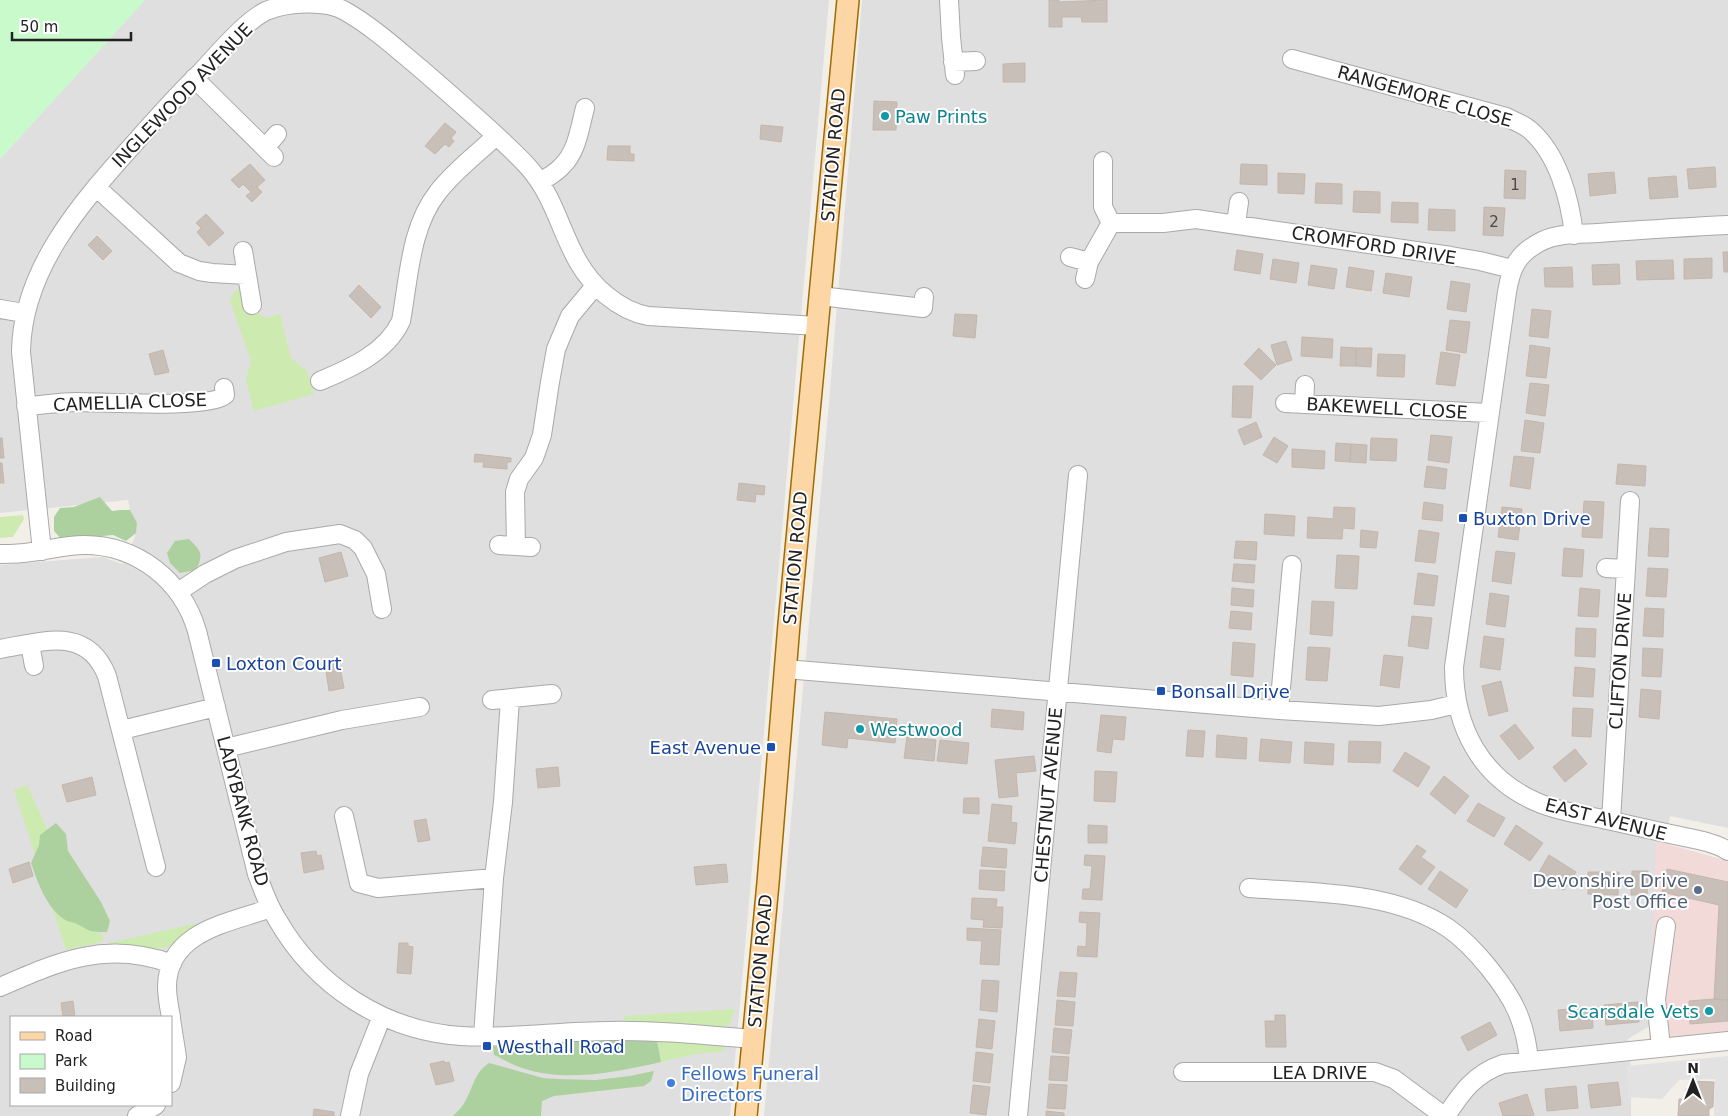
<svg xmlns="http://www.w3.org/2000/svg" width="1728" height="1116" viewBox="0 0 1728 1116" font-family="'DejaVu Sans',sans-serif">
<rect width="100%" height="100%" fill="#f2efe9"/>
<!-- residential -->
<path fill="#e0dfdf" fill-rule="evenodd" d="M145,0H829L730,1116H0V565L102,557L123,564L135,537L128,500L0,513V159ZM11,1017H171V1105H11Z
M862,0H1728V828L1670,816L1664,846L1649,991L1653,1024L1628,1039L1631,1067V1116H764L829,403Z"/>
<!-- commercial -->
<path fill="#f2dad9" d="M1656,841L1728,861V1031L1649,1040Z"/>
<!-- grass -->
<path fill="#cdebb0" d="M242,287L246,305L265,318L280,314L291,358L307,371L314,394L254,411L246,380L251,361L230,301L234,292Z
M23,515L24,519L13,537L0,538V517Z
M27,785L74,888L104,940C99,944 75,947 66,950L14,790Z
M207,921C192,927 187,936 175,944C162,953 123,947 105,947L109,943Z
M735,1009L729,1025L723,1027L623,1020L624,1016Z
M657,1041L715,1045L722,1046L725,1049L724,1051L695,1054L661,1062Z"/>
<!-- forest -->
<path fill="#add19e" d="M100,497L112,511L120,510H130L137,523L136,533L126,541L113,535L62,540L54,531V517L60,508L74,507Z
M189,539C201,551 204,554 196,570L180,573L170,563L167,553L175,541Z
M56,823L66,834L68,851L101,902L110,921L107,932C86,932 92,931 75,923C72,922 70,922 67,921C47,910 38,883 31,863L39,845L40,835Z
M605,1039L657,1041L661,1062C616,1072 568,1083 522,1068C512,1065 503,1059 494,1055L493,1047L561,1041Z
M489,1063L543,1078L558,1079L596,1080L630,1076L654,1071L651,1081L644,1086L554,1096L542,1101L541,1116H453C458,1111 463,1106 466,1100C473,1087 475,1072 489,1063Z"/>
<!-- park -->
<path fill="#c8facc" d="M0,0H145L0,159Z"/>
<!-- parking -->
<path fill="#e2e2e2" d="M1728,1056V1116H1714L1715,1079L1679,1080L1662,1099L1628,1097L1627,1066Z"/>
<!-- building -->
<path fill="#c7bfb8" stroke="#c4b6ab" d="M1049,0H1059V2L1107,0V22H1082L1081,17H1062V27H1049Z
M1025,63V82H1003V64Z
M874,101L897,102L896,130H873Z
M445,123L456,132L451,138L454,141L449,147L445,144L435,154L425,146Z
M761,125L783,127L781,142L760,139Z
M608,146H630V154H634V161L607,160Z
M250,164L265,180L257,187L262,192L252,202L246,196L251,192L243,184L239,188L231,180Z
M1241,164L1267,165V185L1240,184Z
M1715,167L1716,187L1689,189L1687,169Z
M1505,170L1526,171L1525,199L1504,198Z
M1614,172L1616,193L1590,196L1588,174Z
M1278,173L1305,174L1304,194L1278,193Z
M1676,176L1678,197L1650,199L1648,178Z
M1316,183L1342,184V204L1315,203Z
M1354,191L1380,192V213L1353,212Z
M1392,202L1418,203V223L1391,222Z
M1484,207L1505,208L1503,236L1483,235Z
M1429,209L1455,210V231L1428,230Z
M206,214L224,233L209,246L197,232L201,228L196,223Z
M97,236L112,251L103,260L88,245Z
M1237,250L1263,254L1260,274L1234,270Z
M1723,252H1728V272H1724Z
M1712,258V278L1684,279V259Z
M1273,259L1299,263L1296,283L1270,279Z
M1673,260L1674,279L1637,280L1636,261Z
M1619,264L1620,284L1593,285L1592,265Z
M1311,265L1337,269L1334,289L1308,285Z
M1349,267L1374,271L1371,291L1346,287Z
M1572,267L1573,287H1545L1544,268Z
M1386,273L1412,277L1409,297L1383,293Z
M1451,281L1470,284L1466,312L1447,309Z
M359,285L381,307L371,318L349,296Z
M1532,309L1551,311L1548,338L1529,336Z
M955,314L977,315L975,338L953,336Z
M1450,320L1470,322L1466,353L1446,350Z
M1302,337L1333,339L1332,358L1301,356Z
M1286,341L1292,360L1277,365L1271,345Z
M1530,345L1550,348L1546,378L1526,376Z
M1341,347L1356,348V366H1340Z
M1259,348L1276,365L1261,380L1244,364Z
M1356,348H1372L1371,367L1356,366Z
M163,350L169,372L155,375L149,354Z
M1441,352L1460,355L1455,386L1436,384Z
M1378,354L1405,355L1404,377L1377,376Z
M1530,383L1549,385L1545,416L1526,413Z
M1233,386H1253L1251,418L1232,417Z
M1525,420L1544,423L1540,453L1521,451Z
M1256,422L1262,437L1244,445L1238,430Z
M1431,435L1452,437L1449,463L1428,460Z
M1274,437L1288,446L1277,463L1263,455Z
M0,438H2L4,458H0Z
M1371,438L1397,439L1396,461L1370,460Z
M1336,443L1351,444L1350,462L1335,461Z
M1351,444L1367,445L1366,463L1350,462Z
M1292,449L1325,451L1324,469L1292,467Z
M475,454L511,458V462H507V469L483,467L484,462H474Z
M1514,456L1534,458L1530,489L1510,486Z
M0,463H2L4,483H0Z
M1618,464L1646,466L1645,486L1616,484Z
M1427,466L1447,469L1445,489L1424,487Z
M739,483L765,486L764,495L756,494L755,502L737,500Z
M1584,501L1604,502L1602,538L1582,537Z
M1424,502L1443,505L1442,521L1422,519Z
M1334,507L1355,508L1354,529L1343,528L1342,539L1307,538L1308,517L1333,519Z
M1502,507L1522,509L1518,540L1498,537Z
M1265,514L1295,516L1294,536L1264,534Z
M1650,528L1669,529L1668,557L1648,556Z
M1361,530L1378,532L1376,548L1360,547Z
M1419,530L1439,533L1435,563L1415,561Z
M1236,541L1257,542L1256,560L1234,558Z
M1564,548L1584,550L1582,577L1562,576Z
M1496,551L1515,553L1511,584L1492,581Z
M341,552L348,576L325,582L319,558Z
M1337,555L1359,556L1357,589L1335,588Z
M1234,564L1255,565L1254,583L1232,581Z
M1648,568L1668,569L1666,597L1646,596Z
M1418,573L1438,576L1434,606L1414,604Z
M1232,588L1254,590L1253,607L1231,605Z
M1580,588L1600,590L1598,617L1578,616Z
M1490,593L1509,596L1505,627L1486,624Z
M1312,601L1334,602L1332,636L1310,634Z
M1645,608L1664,609L1663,637L1643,636Z
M1231,611L1252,613L1251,630L1229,628Z
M1412,616L1432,618L1428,649L1408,646Z
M1576,628L1596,629L1595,657L1575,656Z
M1484,636L1504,639L1500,670L1480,667Z
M1233,642L1255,644L1253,677L1231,675Z
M1308,647L1330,648L1327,681L1306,680Z
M1643,648L1663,649L1661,677L1642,676Z
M1384,655L1403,657L1399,688L1380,685Z
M339,662L344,688L329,691L326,671L331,669L330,663Z
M1575,667L1595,669L1593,697L1573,696Z
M1501,681L1508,711L1489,716L1482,686Z
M1641,689L1661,691L1659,719L1639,717Z
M1573,708L1593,709L1591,737L1572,736Z
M992,709L1024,712L1023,730L991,727Z
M825,712L897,719L895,743L848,738L847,748L822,745Z
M1101,715L1126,717L1124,740L1113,739L1111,753L1097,751Z
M1515,724L1534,748L1519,760L1500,736Z
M1188,730L1205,731L1203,757L1186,756Z
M1217,735L1247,738L1246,759L1216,757Z
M907,737L936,740L934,761L904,758Z
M1261,739L1292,742L1290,763L1259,761Z
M940,740L969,743L967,764L937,761Z
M1349,741L1381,742L1380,763L1348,762Z
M1305,742L1334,744L1333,765L1304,763Z
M1575,749L1587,764L1565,782L1553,767Z
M1405,752L1430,767L1418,787L1393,771Z
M1034,756L1036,771L1016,773L1018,796L999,798L995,760Z
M558,767L560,786L538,788L536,769Z
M1095,771L1117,772L1115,802L1094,801Z
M1444,776L1469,796L1455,814L1430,794Z
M92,777L96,795L67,802L62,785Z
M964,798H979V814L963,813Z
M1478,803L1505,818L1494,837L1467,821Z
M992,804L1012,806L1011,822L1017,823L1015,844L988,841Z
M426,819L430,840L418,842L414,821Z
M1088,825L1107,826V843H1088Z
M1516,825L1543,843L1530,861L1504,844Z
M1417,845L1426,851L1421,857L1435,867L1421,885L1399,869Z
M983,847L1007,849L1006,868L981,866Z
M316,851L317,856L321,855L324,869L304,873L301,853Z
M1085,855L1105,856L1102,900L1082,899L1083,889H1090L1092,866L1084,865Z
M1549,855L1576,872L1564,890L1538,874Z
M29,862L33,876L13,883L9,869Z
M726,864L728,882L696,885L694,867Z
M1667,869L1728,882V1000L1714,999L1719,905L1662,892Z
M980,870L1005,871L1004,891L979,889Z
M1440,871L1468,890L1456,908L1428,889Z
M1632,871H1648L1647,895H1631Z
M1588,872H1619L1618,895L1588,894Z
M972,898L997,899L996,907H1003L1002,928L983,927L984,920L971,919Z
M1080,912L1100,913L1097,957L1077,956L1078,946L1086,947L1087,923L1079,922Z
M967,928L1001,930L999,965L980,964L982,941L967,940Z
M399,943H408V946L413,947L411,974L397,973Z
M1060,972L1077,973L1075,997L1057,996Z
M982,980L999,981L997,1012L980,1010Z
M1714,999L1728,1000V1021L1690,1024L1689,1001Z
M1057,1000L1075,1002L1073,1026L1055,1025Z
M73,1001L75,1017H63L61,1003Z
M1638,1002L1639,1022L1606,1025L1604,1005Z
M1592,1007L1593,1028L1560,1031L1558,1010Z
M1275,1015H1285L1286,1047H1266L1265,1021H1275Z
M979,1019L995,1021L992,1049L976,1047Z
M1490,1022L1497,1035L1468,1051L1461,1037Z
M1054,1028L1072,1030L1069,1054L1052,1052Z
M976,1052L993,1054L990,1083L973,1081Z
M1051,1056L1069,1057L1067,1081L1049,1080Z
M444,1061L445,1063L449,1062L454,1081L436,1085L430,1064Z
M1690,1081L1714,1082L1713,1107L1709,1109V1116H1678L1679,1099H1686V1089H1690Z
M1618,1082L1621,1105L1591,1108L1588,1085Z
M1049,1084L1067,1085L1065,1109L1047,1108Z
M973,1085L990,1087L986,1115L970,1113Z
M1576,1086L1578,1108L1547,1111L1545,1089Z
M1527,1094L1534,1115L1529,1116H1503L1499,1103Z
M314,1109L334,1112V1116H313Z
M1046,1111L1064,1113V1116H1046Z"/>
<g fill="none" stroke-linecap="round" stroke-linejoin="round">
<defs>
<path id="minor" d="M949,0L951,37L955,75
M1292,59L1506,117C1514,121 1523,124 1530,130C1558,154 1570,199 1574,235
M953,62L976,61
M194,78L274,157
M265,148L277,134
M540,182C548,177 556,173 562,166C577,152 580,127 585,108
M96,187L179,263L199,271L212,273L246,275
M1111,223H1163L1196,219L1451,256L1480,261L1512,269
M1236,224L1239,202
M1728,225C1685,227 1641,230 1598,233C1580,234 1558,233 1542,241C1518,253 1511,267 1507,292L1454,667C1454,727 1481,779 1539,803C1558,811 1579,814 1598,818C1621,823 1643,828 1666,833C1685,838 1711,840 1728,851
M243,251L252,305
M1070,257L1089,262
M1085,279L1089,262L1111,223L1103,207V161
M820,296L923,308L924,297
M0,309L24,313
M320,381C351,368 386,353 401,321C409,278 410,227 438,192C454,171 477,154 496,136
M1285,403L1489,413
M1304,404L1305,385
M26,406C43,405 60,402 76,402C102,402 211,409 225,395L224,388
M499,545L531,547
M516,546L515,492L519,479L534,458L542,435L550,382L556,349L570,316L595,286
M42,551L21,352C22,270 80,204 132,146C154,121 176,96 200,73C217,55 244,22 266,11C287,2 326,0 345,11C373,27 397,49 421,69C444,89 467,109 489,129C503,142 518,155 530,169C564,209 563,260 606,295C618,305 632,313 648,316L818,326
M0,554C10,554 21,554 31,552C48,550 66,545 84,545C137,545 182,580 197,631L257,874C263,890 268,905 277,919C315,986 384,1031 461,1036C510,1039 560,1031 609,1031C657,1030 705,1035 753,1039
M1606,568L1626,569
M178,592L205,574L235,559L286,542L340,534L355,540L363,548L376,574L382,609
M30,644L34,666
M0,649C42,642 87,625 107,676L156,867
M785,669L1279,710L1379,716L1431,710L1456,704
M492,700L552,694
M1279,710L1292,565
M122,730L216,707
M226,748L342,720L420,707
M344,816L359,883L378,888L494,878
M1611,821L1630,501
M1249,888C1314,893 1393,891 1448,928C1464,939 1477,953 1489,968C1514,999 1525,1021 1529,1060
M0,987C59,961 107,940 172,964
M171,1017C169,1007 167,997 167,986C168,931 229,923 271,908
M171,1019L177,1057L171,1083
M483,1036L494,878L503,802L510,699
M1661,1047L1656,999L1666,926
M1183,1072H1375L1394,1079L1444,1116
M137,1116L156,1105
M350,1116L359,1074L382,1016
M1018,1116L1078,475
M1446,1116C1462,1092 1474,1074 1503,1064L1728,1041"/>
<path id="major" d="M746,1116L768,883L789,624L848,0"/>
</defs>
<!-- minor casing -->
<use href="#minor" stroke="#a9a9a9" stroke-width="20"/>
<!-- major casing -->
<use href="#major" stroke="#a06b00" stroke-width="24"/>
<!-- minor -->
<use href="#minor" stroke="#fff" stroke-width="18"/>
<!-- major -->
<use href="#major" stroke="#fcd6a4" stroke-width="21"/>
</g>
<!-- markers -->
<g fill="#0f9aa8" stroke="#fff" stroke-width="2">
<circle cx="885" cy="116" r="5"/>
<circle cx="860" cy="729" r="5"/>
<circle cx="1709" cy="1011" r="5"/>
</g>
<g fill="#1a4fb4" stroke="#fff" stroke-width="2">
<rect x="1458" y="513" width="10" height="10" rx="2.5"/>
<rect x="211" y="658" width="10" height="10" rx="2.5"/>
<rect x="1156" y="686" width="10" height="10" rx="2.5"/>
<rect x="766" y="742" width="10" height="10" rx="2.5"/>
<rect x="482" y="1041" width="10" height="10" rx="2.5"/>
</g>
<circle fill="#5c6f8a" stroke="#fff" stroke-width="2" cx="1698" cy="890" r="5"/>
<circle fill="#3f7fe0" stroke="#fff" stroke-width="2" cx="671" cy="1083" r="5"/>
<g text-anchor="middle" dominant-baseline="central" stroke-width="4" stroke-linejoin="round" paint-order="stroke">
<!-- number labels -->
<g font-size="15" fill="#4b4948">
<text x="1515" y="185">1</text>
<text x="1494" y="222">2</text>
</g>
<!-- street labels -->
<g font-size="18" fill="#222" stroke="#fff">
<text transform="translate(182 95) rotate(-46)">INGLEWOOD AVENUE</text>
<text transform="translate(1425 96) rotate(16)">RANGEMORE CLOSE</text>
<text transform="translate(833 155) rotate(-85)">STATION ROAD</text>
<text transform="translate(1374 245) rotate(9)">CROMFORD DRIVE</text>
<text transform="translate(130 402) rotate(-2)">CAMELLIA CLOSE</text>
<text transform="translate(1387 408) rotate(3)">BAKEWELL CLOSE</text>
<text transform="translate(795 558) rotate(-85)">STATION ROAD</text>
<text transform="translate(1620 661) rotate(-86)">CLIFTON DRIVE</text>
<text transform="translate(1048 795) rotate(-85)">CHESTNUT AVENUE</text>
<text transform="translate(243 811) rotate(75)">LADYBANK ROAD</text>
<text transform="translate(1606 819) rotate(14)">EAST AVENUE</text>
<text transform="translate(760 961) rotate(-85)">STATION ROAD</text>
<text x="1320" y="1072">LEA DRIVE</text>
</g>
<!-- culture labels -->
<g font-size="18" fill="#0d838f" stroke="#fff" text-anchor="start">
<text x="895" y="116">Paw Prints</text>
<text x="870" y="729">Westwood</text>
<text x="1699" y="1011" text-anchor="end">Scarsdale Vets</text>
</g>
<!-- transit labels -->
<g font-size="18" fill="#164399" stroke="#fff" text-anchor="start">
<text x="1473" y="518">Buxton Drive</text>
<text x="226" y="663">Loxton Court</text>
<text x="1171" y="691">Bonsall Drive</text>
<text x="761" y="747" text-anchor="end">East Avenue</text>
<text x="497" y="1046">Westhall Road</text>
</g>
<!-- service labels -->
<g font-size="18" fill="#4e5e75" stroke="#fff" text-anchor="end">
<text x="1688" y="880">Devonshire Drive<tspan x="1688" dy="21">Post Office</tspan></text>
</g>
<!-- shop labels -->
<g font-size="18" fill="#366cbe" stroke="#fff" text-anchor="start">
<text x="681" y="1073">Fellows Funeral<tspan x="681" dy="21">Directors</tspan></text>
</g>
</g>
<!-- legend -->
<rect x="10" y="1016" width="162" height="90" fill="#ffffff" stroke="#a7a7a7"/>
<rect x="20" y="1032" width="25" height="8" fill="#fcd6a4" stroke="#a7a7a7"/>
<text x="55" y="1041" font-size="15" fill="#222222">Road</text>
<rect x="20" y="1054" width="25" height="15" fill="#c8facc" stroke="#a7a7a7"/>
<text x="55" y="1066" font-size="15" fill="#222222">Park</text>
<rect x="20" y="1078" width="25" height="15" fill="#c7bfb8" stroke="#a7a7a7"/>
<text x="55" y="1091" font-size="15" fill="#222222">Building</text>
<!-- north arrow -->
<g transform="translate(1693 1081)" stroke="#ffffff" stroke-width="4" paint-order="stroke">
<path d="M0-4L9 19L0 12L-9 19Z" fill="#222222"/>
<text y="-8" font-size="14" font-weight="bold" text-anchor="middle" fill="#222222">N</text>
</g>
<!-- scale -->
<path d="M12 32v8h119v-8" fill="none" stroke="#222222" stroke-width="2.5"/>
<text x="20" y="32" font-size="15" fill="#222222" stroke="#ffffff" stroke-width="4" paint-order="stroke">50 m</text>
</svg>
